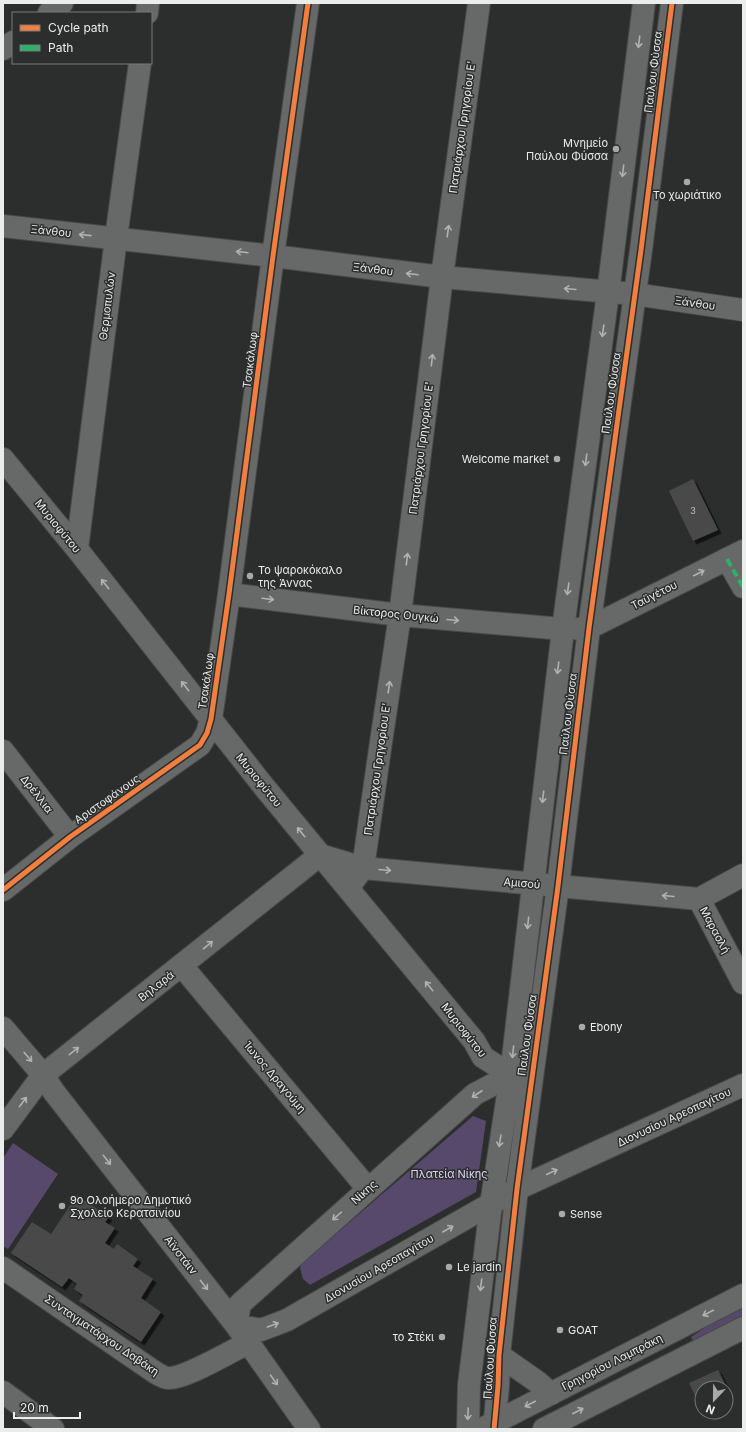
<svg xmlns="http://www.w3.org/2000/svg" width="746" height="1432" viewBox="0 0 746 1432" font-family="Inter,sans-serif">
<defs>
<filter id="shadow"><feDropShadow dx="3.5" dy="3.5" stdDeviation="0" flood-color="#0009"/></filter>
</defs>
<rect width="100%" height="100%" fill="#2c2d2d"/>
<!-- green -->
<path fill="#57496c" d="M473,1116L486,1121L476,1192L310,1285L303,1279L300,1268L302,1263Z
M13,1143L58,1174L8,1249L3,1246V1158Z
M743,1302V1316L693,1341L691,1337Z"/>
<!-- building -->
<path fill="#494a4a" filter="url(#shadow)" d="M693,479L718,530L693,541L669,491Z
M77,1195L109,1217L105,1222L115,1228L105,1243L114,1249L117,1244L138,1259L133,1266L153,1279L141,1298L161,1312L141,1342L79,1301L83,1295L74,1289L77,1284L69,1278L62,1287L11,1253L32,1222L51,1234Z
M718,1370L727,1388H702V1400L698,1402L689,1383Z"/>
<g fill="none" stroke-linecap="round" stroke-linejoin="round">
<defs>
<path id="street" d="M147,13L148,3
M3,226L273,256L442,277L634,294L743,310
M3,459L77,549L265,788L474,1041L483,1057L511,1075L529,1077
M77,549L116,238L140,63
M727,559L743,587
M229,594L400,615L563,629
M3,751L70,837
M348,888L363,868L381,742L400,615L442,277L479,3
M3,890L70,837L200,745L207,733L211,719L229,594L273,256L308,3
M699,899L743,983
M182,966L368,1189
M3,1028L43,1075L54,1092L236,1325L309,1429
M3,1129L43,1075L320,855L363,868L699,899L743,875
M3,1268L156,1373C160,1375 164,1378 168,1378C185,1379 231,1351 248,1343
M236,1325L261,1330L287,1320L517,1189L743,1085
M236,1325L240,1304L475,1094L511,1075
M3,1392L53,1429"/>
<path id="secondary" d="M49,13L62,3
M3,49L13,42
M578,629L589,628L743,551
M499,1355L539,1383L551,1394
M484,1428L743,1295
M468,1429L469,1385L491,1205L511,1075L563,629L608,293L644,3
M494,1429L498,1386L499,1355L517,1189L558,886L589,628L641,250L672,3
M544,1429L743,1328"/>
</defs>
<!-- street casing -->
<use href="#street" stroke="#484949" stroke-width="24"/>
<!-- secondary casing -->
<use href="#secondary" stroke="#484949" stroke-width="24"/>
<!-- street -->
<use href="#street" stroke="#676868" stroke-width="22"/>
<!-- secondary -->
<use href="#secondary" stroke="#676868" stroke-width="22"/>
<!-- quiet -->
<path stroke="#2db169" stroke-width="4" stroke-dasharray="8 4" stroke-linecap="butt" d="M727,559L743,587"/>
<defs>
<path id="cycleway" d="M3,890L70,837L200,745L207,733L211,719L229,594L273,256L308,3
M494,1429L498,1386L499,1355L517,1189L558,886L589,628L641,250L672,3"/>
</defs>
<!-- cycleway casing -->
<use href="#cycleway" stroke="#2b2e2d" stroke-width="8"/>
<!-- cycleway -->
<use href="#cycleway" stroke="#f27e40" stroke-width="5"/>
</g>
<!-- one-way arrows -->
<defs><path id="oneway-shaft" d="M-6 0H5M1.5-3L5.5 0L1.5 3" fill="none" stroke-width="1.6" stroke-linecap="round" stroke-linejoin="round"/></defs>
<g stroke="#b0b1b1">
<use href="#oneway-shaft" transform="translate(639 42) rotate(97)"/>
<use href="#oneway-shaft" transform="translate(623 171) rotate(97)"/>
<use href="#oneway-shaft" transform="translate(448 231) rotate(-82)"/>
<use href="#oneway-shaft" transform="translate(85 235) rotate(-174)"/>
<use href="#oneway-shaft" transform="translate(242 252) rotate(-173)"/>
<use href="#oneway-shaft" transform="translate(412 274) rotate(-173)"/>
<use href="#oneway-shaft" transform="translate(570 289) rotate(-175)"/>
<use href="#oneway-shaft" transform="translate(603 331) rotate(98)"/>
<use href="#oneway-shaft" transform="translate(432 360) rotate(-83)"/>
<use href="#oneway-shaft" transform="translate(586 460) rotate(98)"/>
<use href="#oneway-shaft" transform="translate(407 559) rotate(-83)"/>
<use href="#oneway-shaft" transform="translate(699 573) rotate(-27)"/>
<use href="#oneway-shaft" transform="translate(105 584) rotate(-128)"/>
<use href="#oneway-shaft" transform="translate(568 589) rotate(98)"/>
<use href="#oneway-shaft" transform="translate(268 599) rotate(7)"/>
<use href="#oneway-shaft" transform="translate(453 620) rotate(5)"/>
<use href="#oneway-shaft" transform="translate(558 668) rotate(97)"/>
<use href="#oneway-shaft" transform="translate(185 686) rotate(-128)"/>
<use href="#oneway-shaft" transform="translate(389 687) rotate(-82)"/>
<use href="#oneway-shaft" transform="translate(543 797) rotate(97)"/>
<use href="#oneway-shaft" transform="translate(301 832) rotate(-129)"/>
<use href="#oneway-shaft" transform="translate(385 870) rotate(5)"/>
<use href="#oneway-shaft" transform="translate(668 896) rotate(-175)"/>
<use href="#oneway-shaft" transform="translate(528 923) rotate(96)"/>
<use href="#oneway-shaft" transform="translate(208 945) rotate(-39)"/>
<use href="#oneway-shaft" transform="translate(429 986) rotate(-129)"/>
<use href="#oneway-shaft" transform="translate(74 1051) rotate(-38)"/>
<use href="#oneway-shaft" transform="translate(513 1052) rotate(96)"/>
<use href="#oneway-shaft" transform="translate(28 1057) rotate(50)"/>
<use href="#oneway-shaft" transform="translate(477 1094) rotate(147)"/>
<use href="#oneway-shaft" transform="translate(23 1102) rotate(-53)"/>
<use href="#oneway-shaft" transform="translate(500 1141) rotate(99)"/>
<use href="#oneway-shaft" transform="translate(107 1160) rotate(52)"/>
<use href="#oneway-shaft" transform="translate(552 1172) rotate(-25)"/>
<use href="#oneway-shaft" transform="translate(337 1216) rotate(138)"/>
<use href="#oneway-shaft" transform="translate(448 1229) rotate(-30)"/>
<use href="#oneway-shaft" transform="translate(204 1285) rotate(52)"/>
<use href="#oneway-shaft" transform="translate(481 1285) rotate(97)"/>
<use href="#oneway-shaft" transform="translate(708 1313) rotate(153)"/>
<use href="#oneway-shaft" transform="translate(273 1325) rotate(-20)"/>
<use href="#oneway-shaft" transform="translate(274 1380) rotate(55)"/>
<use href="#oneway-shaft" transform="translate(530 1404) rotate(153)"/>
<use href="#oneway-shaft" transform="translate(578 1411) rotate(-27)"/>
<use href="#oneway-shaft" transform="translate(468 1414) rotate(92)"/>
</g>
<!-- markers -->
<g fill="#a8aaaa" stroke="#2b2e2d" stroke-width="1.5">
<circle cx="616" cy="149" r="4"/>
<circle cx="687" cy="182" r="4"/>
<circle cx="557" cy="459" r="4"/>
<circle cx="250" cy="576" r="4"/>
<circle cx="582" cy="1027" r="4"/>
<circle cx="62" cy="1206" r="4"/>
<circle cx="562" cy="1214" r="4"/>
<circle cx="449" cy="1267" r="4"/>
<circle cx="560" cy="1330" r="4"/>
<circle cx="442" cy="1337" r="4"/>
</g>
<g text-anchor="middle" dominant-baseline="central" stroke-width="3" stroke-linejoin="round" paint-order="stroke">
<!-- number labels -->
<g font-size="9" fill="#c2c4c4">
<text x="693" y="510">3</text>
</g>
<!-- street labels -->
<g font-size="11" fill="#ebeded" stroke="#2b2e2d">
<text transform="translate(653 72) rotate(-83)">Παύλου Φύσσα</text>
<text transform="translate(462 127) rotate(-82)">Πατριάρχου Γρηγορίου Ε'</text>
<text transform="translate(51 231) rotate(6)">Ξάνθου</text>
<text transform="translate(373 269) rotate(7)">Ξάνθου</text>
<text transform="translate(695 303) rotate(8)">Ξάνθου</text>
<text transform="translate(107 306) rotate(-83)">Θερμοπυλών</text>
<text transform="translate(250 360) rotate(-83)">Τσακάλωφ</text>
<text transform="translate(611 393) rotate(-82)">Παύλου Φύσσα</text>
<text transform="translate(421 448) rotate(-83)">Πατριάρχου Γρηγορίου Ε'</text>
<text transform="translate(58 526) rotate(51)">Μυριοφύτου</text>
<text transform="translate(654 595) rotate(-27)">Ταϋγέτου</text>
<text transform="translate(396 614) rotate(6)">Βίκτορος Ουγκώ</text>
<text transform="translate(206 681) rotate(-82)">Τσακάλωφ</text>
<text transform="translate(568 714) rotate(-83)">Παύλου Φύσσα</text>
<text transform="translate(377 769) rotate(-82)">Πατριάρχου Γρηγορίου Ε'</text>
<text transform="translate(259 780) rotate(51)">Μυριοφύτου</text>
<text transform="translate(37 794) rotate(52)">Δρέλλια</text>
<text transform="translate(107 799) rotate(-35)">Αριστοφάνους</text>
<text transform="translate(522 883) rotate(5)">Αμισού</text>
<text transform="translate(715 930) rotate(62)">Μαρασλή</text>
<text transform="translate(156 986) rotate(-38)">Βηλαρά</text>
<text transform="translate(464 1030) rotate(52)">Μυριοφύτου</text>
<text transform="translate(527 1035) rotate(-82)">Παύλου Φύσσα</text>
<text transform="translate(275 1077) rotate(50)">Ίωνος Δραγούμη</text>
<text transform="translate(674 1117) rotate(-25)">Διονυσίου Αρεοπαγίτου</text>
<text transform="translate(364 1192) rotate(-42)">Νίκης</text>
<text transform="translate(181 1255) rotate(52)">Αϊνστάιν</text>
<text transform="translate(379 1268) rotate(-30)">Διονυσίου Αρεοπαγίτου</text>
<text transform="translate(102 1335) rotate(34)">Συνταγματάρχου Δαβάκη</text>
<text transform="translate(490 1358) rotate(-86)">Παύλου Φύσσα</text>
<text transform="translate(612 1362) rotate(-27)">Γρηγορίου Λαμπράκη</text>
</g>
<!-- poi labels -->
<g font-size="11" fill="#ebeded" stroke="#2b2e2d" text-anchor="start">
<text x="608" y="143" text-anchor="end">Μνημείο<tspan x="608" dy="13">Παύλου Φύσσα</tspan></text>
<text x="687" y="195" text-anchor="middle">Το χωριάτικο</text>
<text x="549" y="459" text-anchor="end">Welcome market</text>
<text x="258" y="570">Το ψαροκόκαλο<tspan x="258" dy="13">της Άννας</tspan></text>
<text x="590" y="1027">Ebony</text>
<text x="70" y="1200">9ο Ολοήμερο Δημοτικό<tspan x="70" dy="13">Σχολείο Κερατσινίου</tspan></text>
<text x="570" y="1214">Sense</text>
<text x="457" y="1267">Le jardin</text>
<text x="568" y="1330">GOAT</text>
<text x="434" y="1337" text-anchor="end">το Στέκι</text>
</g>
<!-- park labels -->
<g font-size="11" fill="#e1d3f6" stroke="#2b2e2d">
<text x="449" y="1174">Πλατεία Νίκης</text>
</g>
</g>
<!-- border -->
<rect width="746" height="1432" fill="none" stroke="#ebeded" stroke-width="8"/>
<!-- legend -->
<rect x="12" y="12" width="140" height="52" fill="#2b2e2d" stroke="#787a7a"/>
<rect x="20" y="25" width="20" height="6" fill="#f27e40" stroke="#787a7a"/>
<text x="48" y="32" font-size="12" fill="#ebeded">Cycle path</text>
<rect x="20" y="45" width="20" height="6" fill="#2db169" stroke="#787a7a"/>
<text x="48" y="52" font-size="12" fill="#ebeded">Path</text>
<!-- north arrow -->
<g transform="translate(714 1400) rotate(202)"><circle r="19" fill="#2b2e2d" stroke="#787a7a"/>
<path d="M0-3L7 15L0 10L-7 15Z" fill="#a8aaaa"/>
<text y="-6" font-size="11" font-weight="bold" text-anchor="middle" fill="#ebeded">N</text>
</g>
<!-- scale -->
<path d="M14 1412v6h66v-6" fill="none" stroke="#ebeded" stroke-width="2"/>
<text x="20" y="1412" font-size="12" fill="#ebeded" stroke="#2b2e2d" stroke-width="3" paint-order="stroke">20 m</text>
</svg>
